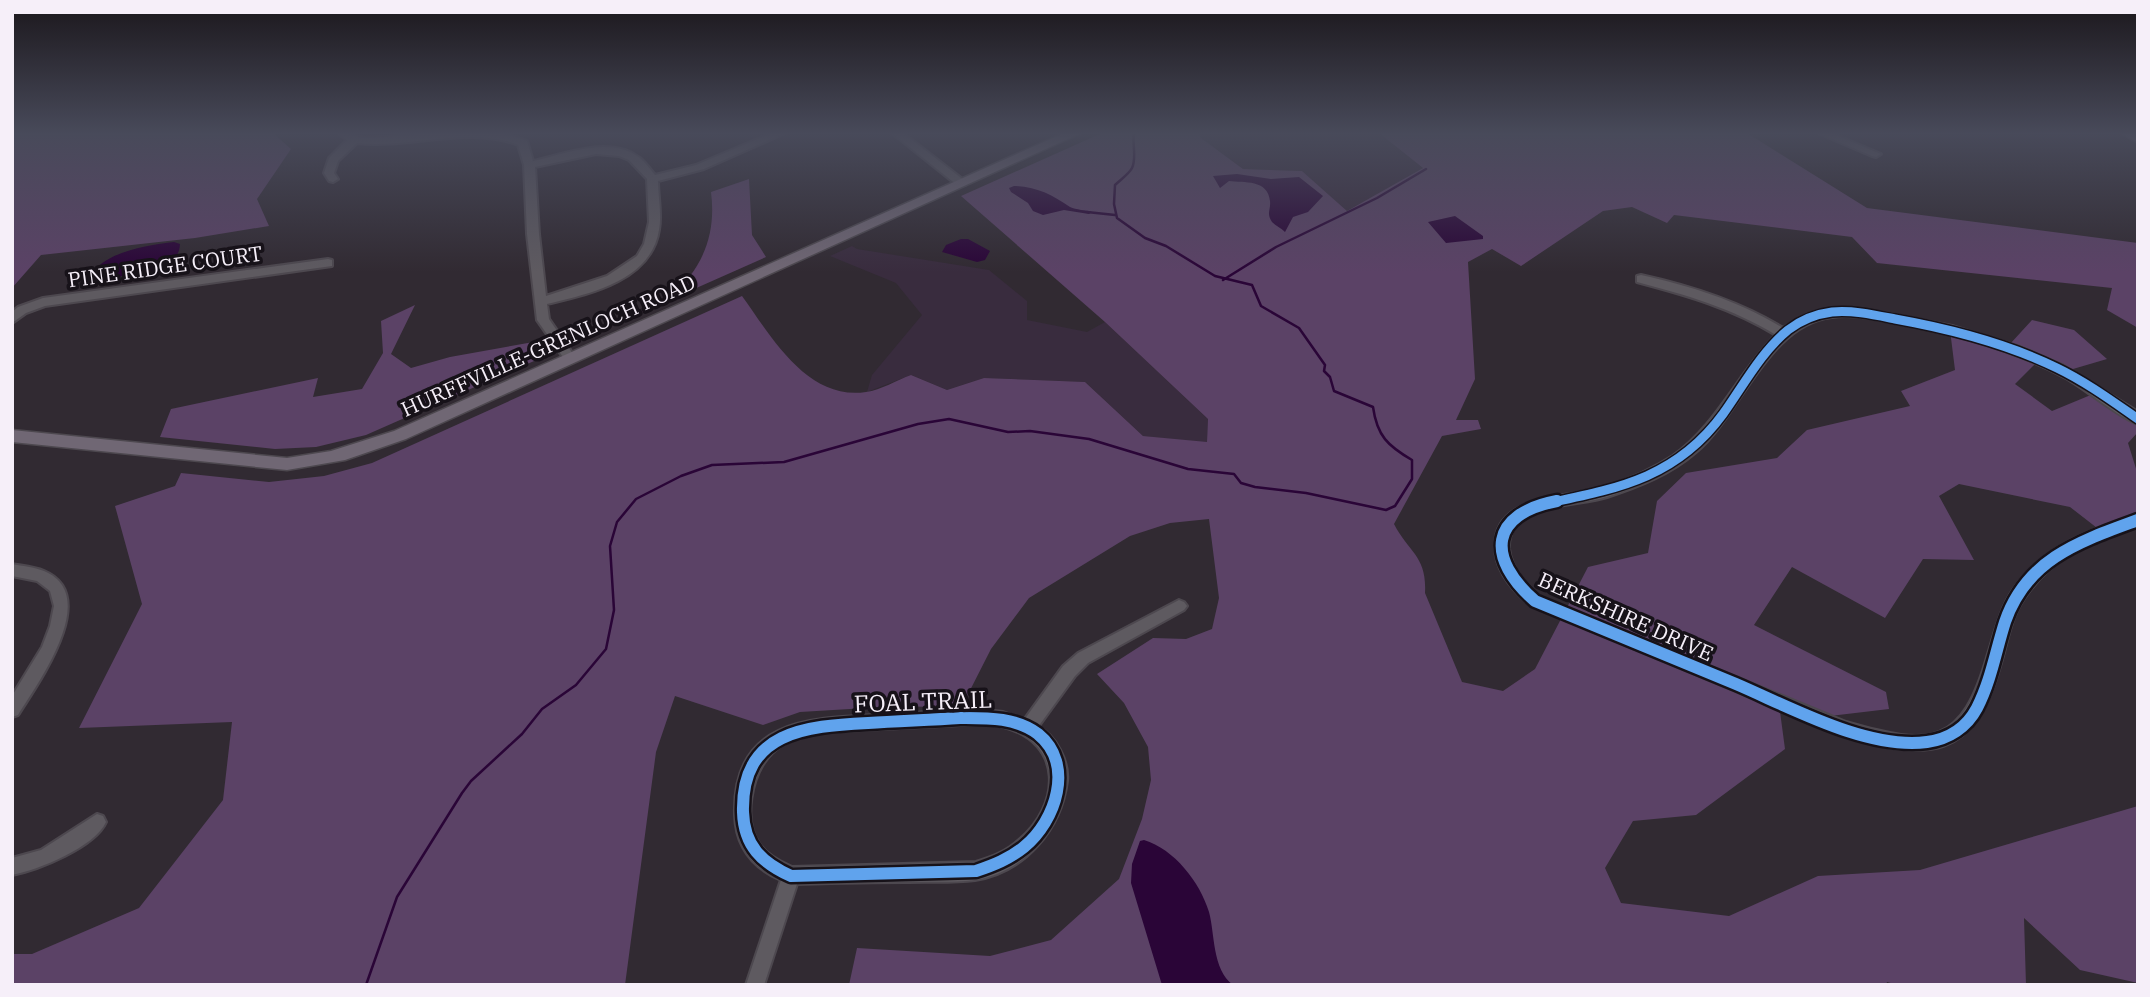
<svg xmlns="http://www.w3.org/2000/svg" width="2150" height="997" viewBox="0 0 2150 997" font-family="'IBM Plex Serif',serif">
<rect width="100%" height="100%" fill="#312a32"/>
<!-- built -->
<path fill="#392c3e" d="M1199,133H1379L1423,168L1347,211L1302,171L1243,169L1201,138Z
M852,246L857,249L989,270L1027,301V320L1087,332L1105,322L1208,419L1207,443L1143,436L1085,382L984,378L947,390L911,375L867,392L872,375L922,315L896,283L830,256Z"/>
<!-- green -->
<path fill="#5b4266" d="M12,133H273L291,149L257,199L269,226L195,238L41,255L12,288Z
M1102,133H1199L1201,138L1243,169L1302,171L1347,211L1423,168L1379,133H1747L1867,208L2138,243V328L2107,310L2112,288L1877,263L1852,237L1674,215L1667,223L1632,207L1603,211L1521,266L1492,249L1468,262L1475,379L1456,420H1478L1481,429L1442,436L1394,524C1409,553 1427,556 1425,593L1462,682L1503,691L1535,669L1588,567L1648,553L1657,501L1686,473L1777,458L1807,430L1910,406L1901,391L1955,370L1950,330L2010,344L2032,320L2074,330L2107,359L2073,369L2039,360L2015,384L2052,411L2098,392L2138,420V432L2128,443L2138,475V527L2110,538L2070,507L1959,484L1939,496L1974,560L1923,559L1885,618L1792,567L1754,625L1886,692L1889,709L1813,718L1779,704L1785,749L1696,815L1633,821L1605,868L1621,903L1729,916L1818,876L1920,870L2138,806V983L2080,970L2024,918L2026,985H1898L1887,982L1886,985H849L857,948L990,956L1051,940L1119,879L1142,819L1151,780L1148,747L1124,703L1097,674L1153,638L1186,639L1212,629L1219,598L1209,519L1170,523L1130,536L1029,598L991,649L961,708L900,706L800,712L763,725L675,696L656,752L625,985H12V954H32L139,908L223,800L232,722L79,728L142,604L115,506L175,486L181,473L269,482L324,476L372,463L742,296C771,336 807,401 866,392C881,390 897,380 911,375L947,390L984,378L1085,382L1143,436L1207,442L1208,419L1105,322L961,196Z
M749,179L752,235L766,257L640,313C655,302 679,291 690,276C709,251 715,223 711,192Z
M415,305L391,354L411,368L450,357L539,341L550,354L366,435L316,447L275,449L160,437L171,409L318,378L313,397L362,389L383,353L381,321Z"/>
<!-- water -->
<path fill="#2a0537" d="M1237,174L1271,179L1299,177L1323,196L1308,212L1293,217L1285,232C1281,228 1276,226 1272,222C1266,213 1271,210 1270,201C1268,179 1244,183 1229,181L1220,188L1213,176Z
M1014,186C1038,187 1052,195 1070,207C1076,210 1086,210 1092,212L1089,214L1064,210L1043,215L1033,211L1028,203L1011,192L1009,188Z
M1455,216L1483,236V239L1446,243L1428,222Z
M961,239H968L990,251L985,260L977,262L942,252L946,245Z
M174,242L180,244C179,271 142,274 122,276C111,278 100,283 90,278C101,252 148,245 174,242Z
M1144,840C1174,849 1200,882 1209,912C1215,934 1212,969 1233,985H1162L1131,883L1132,864L1140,841Z"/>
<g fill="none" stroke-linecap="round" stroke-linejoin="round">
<!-- stream -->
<path stroke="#2a0537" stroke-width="2.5" d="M1087,212L1115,215
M1223,280L1276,247L1377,198L1426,169
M366,985L397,897L462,793L471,781L522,734L542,709L576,685L606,649L614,610L610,546L617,522L636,499L681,476L712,465L784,462L918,424L949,419L1008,432L1030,431L1089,439L1188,469L1234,474L1241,483L1255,487L1306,493L1386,510L1395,506L1412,479V460C1388,446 1377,436 1373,407L1334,391L1330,377L1324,371L1325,365L1299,328L1261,306L1252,285L1215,276L1166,246L1145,238L1117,218L1114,204L1115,185C1120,180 1129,174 1132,168C1137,158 1132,144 1134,133"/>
<defs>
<path id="minor" d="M338,133C348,132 354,137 364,138C414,137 479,122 527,141L533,161C565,154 611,135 640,158C646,163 650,169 655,175L696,165L772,133H785L704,169L658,181C658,197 662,214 659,230C651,281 589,294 547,304L549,319L575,357L569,361L565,360L537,320L527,234L524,165L518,145C470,125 408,149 357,143L338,161L334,173L338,179L333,182L329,181L324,173L329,158L347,140ZM596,154L619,156L629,160L647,179L649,222L644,244L637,256L607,276L546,296L539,234L535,167Z
M892,133H903L965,181V185H957Z
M1818,133H1831L1881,154L1876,157L1872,156Z
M328,259L332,260V266L45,306L26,313L12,323V312L18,307L43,298Z
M1641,275C1691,286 1739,301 1783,328L1808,314L1837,308L1885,313L1952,326L2020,347L2062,365L2138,412V424C2118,417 2087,390 2066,378C2013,349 1954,333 1895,323C1875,319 1853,314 1832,317C1768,324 1741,414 1696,452C1671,474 1638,487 1607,497C1576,507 1506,502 1509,549C1511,569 1526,584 1540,597L1846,722C1932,747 1962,746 1988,654C1995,632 2000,609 2013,590C2044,545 2088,531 2138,514V526C2090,543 2052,555 2023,600C2010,619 2007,644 2000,666C1973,760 1930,761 1844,736L1530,605C1513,591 1496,571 1495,548C1493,493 1569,498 1605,487C1628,480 1653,469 1673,456C1717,425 1738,373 1776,335C1732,308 1686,295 1637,282V276Z
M12,564C22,566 34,567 44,571C102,595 38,683 18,715L12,717V696L42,647L50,626L54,606L50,591L37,581L12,576Z
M1179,600L1184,602L1187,606L1184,610L1088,663L1075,676L1038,727C1056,735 1069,762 1067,781C1061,829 1025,872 975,880C952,883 928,881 905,882C869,882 833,883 797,884L764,985H746L781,880C753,868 736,847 735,815C732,718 811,718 883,715C917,713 951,710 984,710L1003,712L1024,720L1063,666L1078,653ZM960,725C974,725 990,723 1004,727C1064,743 1061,805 1019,840C1006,852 992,857 976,862L792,867C780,862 768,856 760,845C742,821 751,774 772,753C785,740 803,736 821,732Z
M97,814L103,816L106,822C95,847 38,870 12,875V858L41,850Z"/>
<path id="major" d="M1064,133H1081L406,439L345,460L287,470L12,442V430L287,458L331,451L394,431Z
M2121,133H2138V143Z"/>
</defs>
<!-- minor casing -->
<use href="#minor" stroke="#4d484f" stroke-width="4"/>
<!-- major casing -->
<use href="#major" stroke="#4d484f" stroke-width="3"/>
<!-- minor -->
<use href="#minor" fill="#5e5a60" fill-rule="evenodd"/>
<!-- major -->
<use href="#major" fill="#706774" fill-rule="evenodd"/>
<defs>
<path id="cycleway-far1" d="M1549,503C1620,488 1677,477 1723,414C1743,386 1761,352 1788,330C1801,320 1816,314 1832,312C1853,310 1875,315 1895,319C1951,329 2006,343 2057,368C2086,382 2112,401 2138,419"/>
<path id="cycleway" d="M1557,501C1489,514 1486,558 1535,601C1602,629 1669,656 1736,684C1790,707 1867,750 1927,742C1949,739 1967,727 1977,708C1991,681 1996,650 2005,622C2027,558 2081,541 2138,520
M960,718C986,718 1016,717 1038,734C1075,764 1056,821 1024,847C1009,859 994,865 976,871L791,876C762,863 744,846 743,812C741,731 806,726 868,723C899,721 929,720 960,718Z"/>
</defs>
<!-- cycleway-far1 casing -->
<use href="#cycleway-far1" stroke="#171219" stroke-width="12"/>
<!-- cycleway casing -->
<use href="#cycleway" stroke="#171219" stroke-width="17"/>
<!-- cycleway-far1 -->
<use href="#cycleway-far1" stroke="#60a3ed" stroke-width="9"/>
<!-- cycleway -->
<use href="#cycleway" stroke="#60a3ed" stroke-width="12"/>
</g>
<!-- sky -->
<linearGradient id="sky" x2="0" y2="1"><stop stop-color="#1b171c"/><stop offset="0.49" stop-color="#484a5a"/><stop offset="1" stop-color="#484a5a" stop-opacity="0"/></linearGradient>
<rect width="2150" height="272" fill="url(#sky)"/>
<g text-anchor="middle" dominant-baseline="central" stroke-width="7" stroke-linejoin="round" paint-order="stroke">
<!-- street labels -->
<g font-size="21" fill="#f6eff9" stroke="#171219">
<text transform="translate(165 266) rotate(-8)">PINE RIDGE COURT</text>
<text transform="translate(548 345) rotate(-24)">HURFFVILLE-GRENLOCH ROAD</text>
<text transform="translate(1626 616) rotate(24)">BERKSHIRE DRIVE</text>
</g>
<!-- near-street labels -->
<g font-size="24" fill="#f6eff9" stroke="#171219">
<text transform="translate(923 701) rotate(-2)">FOAL TRAIL</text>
</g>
</g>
<!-- border -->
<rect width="2150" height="997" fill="none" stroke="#f6eff9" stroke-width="28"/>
</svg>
